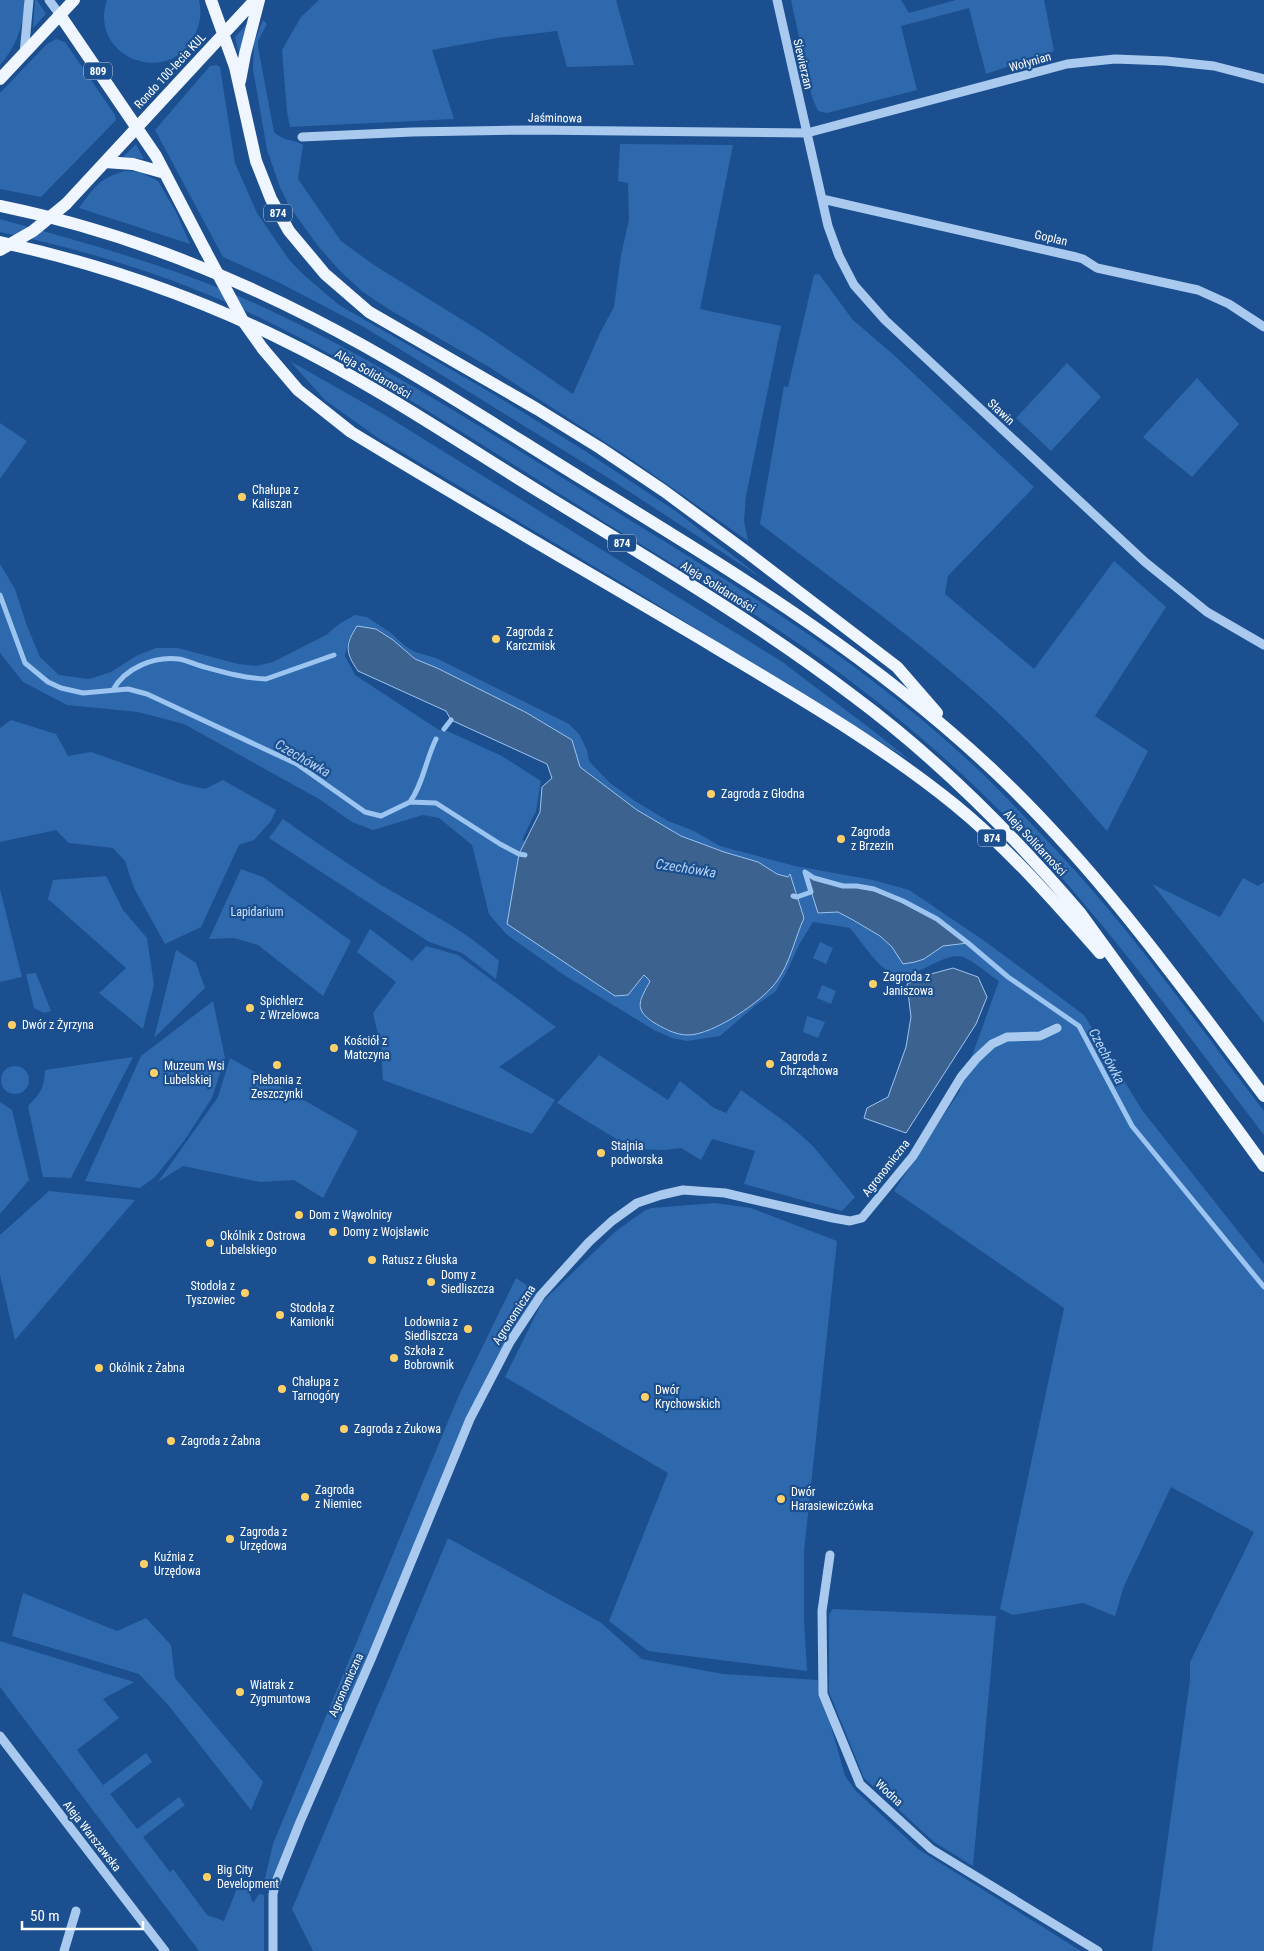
<svg xmlns="http://www.w3.org/2000/svg" width="1264" height="1951" viewBox="0 0 1264 1951" font-family="'Roboto Condensed',sans-serif">
<rect width="100%" height="100%" fill="#1b4f8f"/>
<!-- green -->
<path fill="#2e69ad" fill-rule="evenodd" d="M0,0H24L25,3C23,27 16,47 0,65Z
M35,0H37L46,14L33,28Z
M107,0H199C202,13 200,25 194,37C167,88 88,57 107,0Z
M319,0H616L634,65L567,67L557,31L497,38L432,50L454,119L290,127L287,112L282,50L301,17Z
M791,0H901L909,13L956,0H1044L1054,51L986,74L969,8L901,26L917,90L827,113L818,111L812,97Z
M263,20L267,24L258,41V47L274,132C285,142 291,138 303,145L298,179L341,241L374,265L485,334L573,394L600,333L614,307L621,255L629,220L628,183L618,181L620,144L733,145L700,309L781,326L746,496L744,521L748,541L631,459L568,418L489,367L390,310L363,292L340,271L318,246L289,206L280,187L267,150L253,69L254,43Z
M248,23L239,54L235,37Z
M56,39L65,42L115,115L116,120L41,197L0,189V93L47,44Z
M217,65L220,67L235,163L257,213L290,261L305,276L339,305L495,395L585,451L677,512L763,579L610,479L364,327L278,282L223,257L155,130L210,66Z
M136,144L144,159L124,157V156Z
M125,171L140,172L158,181L176,212L190,244L79,208C95,187 99,178 125,171Z
M0,219C89,244 179,268 263,307C392,367 512,447 633,522C761,601 889,680 997,788C1024,816 1052,845 1078,874C1145,949 1203,1032 1264,1111V1135C1180,1025 1100,913 1003,814C944,754 877,699 808,650C743,605 673,565 606,523C496,454 387,381 271,323C187,281 92,251 0,232Z
M819,274L852,319L896,357L1034,487L948,576L945,594L1034,669L1114,561L1166,607L1095,716L1148,751L1107,831C1081,802 1056,771 1029,743C950,662 849,592 760,524L784,386L788,387L814,275Z
M290,361L385,415L781,661L876,733L911,761L627,586L378,438L325,400Z
M1067,363L1101,397L1051,451L1016,418Z
M1197,378L1239,424L1192,477L1143,437Z
M0,423L27,441L0,479Z
M0,564L15,589L27,626L40,657L59,675L89,679L111,672L136,656L156,648H178L238,664L256,666L273,662L326,635L339,624L355,615L367,617L391,633L405,646L415,652L436,658L569,724L579,734L587,750L589,761L610,783L635,801L668,821L694,831L720,846L795,866L873,880L909,890L986,942L1084,1015L1142,1110L1264,1264V1951H1152L1190,1680V1662L1254,1532L1171,1487L1124,1586L1115,1616L1083,1603L1013,1615L1000,1609L1064,1308L894,1191L959,1092L999,981C989,975 974,961 963,957C944,951 915,980 896,975C880,971 861,941 850,928L813,922L800,943L786,973L775,992L756,1005L720,1036L687,1041L672,1038L654,1030L564,975L506,934L489,914L472,845L439,818L423,815L373,830L352,822L319,799L184,724L138,712L67,705L23,682L0,653ZM349,638L393,640L415,659L437,668L527,713L572,740L580,767L637,810L681,836L724,852L758,862L777,874L788,877L790,875L804,918L777,981L740,1013L705,1032L687,1035L665,1030L640,1001L650,980L643,975L628,995L615,996L508,924L519,854L525,841L522,840L536,811L541,781L502,756L445,730H439L355,675L345,656ZM806,872C830,890 848,883 873,889C908,897 940,921 968,942C960,944 951,943 944,946C927,952 926,961 903,964L892,947L880,936L838,912Z
M11,720L56,734L68,756L91,752L183,784L205,789L223,780L276,810L271,821L254,840L239,845L201,927L165,944L134,888L125,861L113,848L69,843L56,830L0,842V728Z
M283,819C315,842 348,864 381,885C422,909 464,929 499,961L496,979L462,953L429,942L269,838Z
M241,869L263,877L351,941L323,996L258,945L234,938L209,939Z
M106,876L123,910L147,938L154,985L143,1029L99,993L126,968L48,899L53,880Z
M1243,878L1258,886L1264,882V1023L1152,884L1220,917Z
M0,889L22,977L0,982Z
M370,929L412,961L426,946L458,955L556,1027L499,1067L555,1100L532,1134L383,1080L381,1047L373,1013L396,982L357,952Z
M820,942L833,948L826,964L813,958Z
M176,950L196,963L205,988L154,1038Z
M36,973L51,1011L44,1013L34,1008L26,974Z
M822,985L836,991L831,1004L817,998Z
M213,1001L225,1058L212,1098L184,1141L155,1177L140,1188L85,1181L141,1056Z
M807,1016L825,1022L818,1038L803,1032Z
M599,1055L668,1100L680,1081L714,1108L726,1113L741,1090L788,1124L812,1145L855,1197L842,1211L744,1184L755,1151L712,1139L701,1160L681,1148L664,1150L633,1149L557,1103Z
M133,1057L71,1178L43,1177L28,1106C41,1092 44,1089 45,1070Z
M230,1058L358,1131L323,1198L294,1180L260,1182L183,1166L158,1182L218,1097Z
M1 1080a14 14 0 1 1 28 0a14 14 0 1 1-28 0Z
M0,1102L12,1110L29,1180L0,1214Z
M49,1191L135,1200L15,1340L0,1275V1235Z
M715,1203L751,1208L837,1241L804,1551V1620L807,1671L648,1651L609,1621L668,1473L505,1377L542,1302L616,1231L644,1211L651,1208Z
M516,1278L541,1295L470,1419L273,1894L263,1887L273,1844L459,1395Z
M448,1538L600,1622L642,1659L723,1674L818,1680L845,1776L856,1791L918,1849L1081,1951H313L292,1909Z
M23,1593L117,1631L146,1618L171,1645L175,1678L263,1782L251,1810L169,1706L139,1674L12,1636Z
M833,1609L996,1616L973,1866L934,1842L864,1778L829,1692V1614Z
M0,1641L134,1682L103,1699L119,1718L77,1750L103,1785L146,1753L152,1762L110,1794L137,1829L179,1797L185,1805L143,1837L170,1872L173,1869L207,1915L224,1921L239,1883L244,1879L253,1903L259,1894L264,1895V1951H199L0,1687Z"/>
<!-- water -->
<path fill="#3c6290" stroke="#9cc4f0" d="M357,626L376,629L393,640L415,659L437,668L527,713L572,740L580,767L637,810L681,836L724,852L758,862L777,874L788,877L790,874L804,918C795,938 790,963 777,981C763,1001 713,1035 688,1035C675,1035 663,1028 653,1022C632,1008 641,999 650,981L644,975L628,995L615,996L507,924L519,854L540,812L542,787L552,778L547,764L451,720L446,711L358,671C345,652 345,645 357,626Z
M805,872C816,880 831,886 844,886C855,887 865,886 875,889C910,900 940,921 968,943L943,946L924,959L915,962L903,964L892,947L880,936L853,920L838,912L818,913Z
M953,968L978,977L987,997L976,1024L906,1133L864,1118L867,1108L888,1097L906,1047L911,1017L907,984L931,974Z"/>
<g fill="none" stroke-linecap="round" stroke-linejoin="round">
<!-- stream -->
<path stroke="#9cc4f0" stroke-width="5" d="M0,595L25,663L48,682L61,688L83,693L128,689L147,694L297,764L365,812L381,816L410,802L436,803L500,844L519,854L525,855
M113,690C125,668 154,656 179,659C186,660 194,664 201,666C223,672 243,678 266,679L334,655
M444,729L451,720
M410,802C423,784 426,759 436,739
M793,896L797,897L811,892L805,872L814,878L843,886H857L874,889L903,901L937,919L968,943L1008,977L1079,1026L1132,1126L1264,1287"/>
<!-- minor -->
<path stroke="#a9c9ee" stroke-width="9" d="M49,0L60,15
M777,0L828,226L839,256L854,285L885,320L1145,562L1207,612L1264,645
M24,54L29,0
M302,137L412,132L529,130L807,133L1067,64L1115,59L1166,61L1214,66L1264,79
M822,199L1076,257L1083,259L1097,268L1198,290L1229,304L1264,327
M830,1555L822,1611L823,1694L860,1784L931,1849L1098,1951
M0,1736L165,1951
M64,1951L76,1911
M273,1951V1894L276,1882L300,1822L372,1657L470,1419L510,1342L541,1295L589,1242L612,1221L637,1203L661,1195L683,1190L725,1193L833,1218L850,1221L862,1218L913,1156L961,1077L976,1059L992,1044L1007,1037L1040,1036L1057,1028"/>
<!-- major -->
<path stroke="#f0f6ff" stroke-width="12" d="M211,0L235,67L256,161L271,199L289,231L325,274L369,312L537,409L600,448L664,491L748,553L897,667L937,713
M60,15L156,156L205,250
M0,79L74,0
M240,81L245,54L259,0
M105,162L133,164L165,173
M66,204L255,0
M0,206C108,228 214,268 312,318C406,366 495,425 584,480C730,570 871,654 996,773C1098,870 1180,984 1264,1096
M0,242C97,263 191,295 281,339C374,384 460,443 548,497C651,560 756,622 852,695C937,758 1012,833 1081,914L1264,1166
M263,349L298,390L351,432C472,506 595,576 716,648C798,697 881,745 955,805C1009,849 1054,901 1100,953"/>
<!-- major-bridge -->
<path stroke="#f0f6ff" stroke-width="12" d="M0,250L33,231L66,204
M205,250L243,321L263,349"/>
</g>
<!-- markers -->
<g fill="#ffd166" stroke="#1b4f8f" stroke-width="2">
<circle cx="242" cy="497" r="5"/>
<circle cx="496" cy="639" r="5"/>
<circle cx="711" cy="794" r="5"/>
<circle cx="841" cy="839" r="5"/>
<circle cx="873" cy="984" r="5"/>
<circle cx="250" cy="1008" r="5"/>
<circle cx="12" cy="1025" r="5"/>
<circle cx="334" cy="1048" r="5"/>
<circle cx="770" cy="1064" r="5"/>
<circle cx="277" cy="1065" r="5"/>
<circle cx="154" cy="1073" r="5"/>
<circle cx="601" cy="1153" r="5"/>
<circle cx="299" cy="1215" r="5"/>
<circle cx="333" cy="1232" r="5"/>
<circle cx="210" cy="1243" r="5"/>
<circle cx="372" cy="1260" r="5"/>
<circle cx="431" cy="1282" r="5"/>
<circle cx="245" cy="1293" r="5"/>
<circle cx="280" cy="1315" r="5"/>
<circle cx="468" cy="1329" r="5"/>
<circle cx="394" cy="1358" r="5"/>
<circle cx="99" cy="1368" r="5"/>
<circle cx="282" cy="1389" r="5"/>
<circle cx="645" cy="1397" r="5"/>
<circle cx="344" cy="1429" r="5"/>
<circle cx="171" cy="1441" r="5"/>
<circle cx="305" cy="1497" r="5"/>
<circle cx="781" cy="1499" r="5"/>
<circle cx="230" cy="1539" r="5"/>
<circle cx="144" cy="1564" r="5"/>
<circle cx="240" cy="1692" r="5"/>
<circle cx="207" cy="1877" r="5"/>
</g>
<g text-anchor="middle" dominant-baseline="central" stroke-width="4.5" stroke-linejoin="round" paint-order="stroke">
<!-- shield labels -->
<g fill="#1b4f8f" stroke="#bbcadd" stroke-width="1">
<rect x="84" y="62.5" width="28" height="17" rx="4"/>
<rect x="264" y="204.5" width="28" height="17" rx="4"/>
<rect x="608" y="534.5" width="28" height="17" rx="4"/>
<rect x="978" y="829.5" width="28" height="17" rx="4"/>
</g>
<g font-size="11" font-weight="bold" fill="#fff">
<text x="98" y="71">809</text>
<text x="278" y="213">874</text>
<text x="622" y="543">874</text>
<text x="992" y="838">874</text>
</g>
<!-- street labels -->
<g font-size="12" fill="#fff" stroke="#1b4f8f">
<text transform="translate(1030 62) rotate(-16)">Wołynian</text>
<text transform="translate(803 64) rotate(77)">Siewierzan</text>
<text transform="translate(170 71) rotate(-47)">Rondo 100-lecia KUL</text>
<text transform="translate(555 118) rotate(1)">Jaśminowa</text>
<text transform="translate(1051 238) rotate(13)">Goplan</text>
<text transform="translate(373 374) rotate(30)">Aleja Solidarności</text>
<text transform="translate(1001 412) rotate(43)">Sławin</text>
<text transform="translate(718 587) rotate(32)">Aleja Solidarności</text>
<text transform="translate(1035 843) rotate(47)">Aleja Solidarności</text>
<text transform="translate(886 1168) rotate(-52)">Agronomiczna</text>
<text transform="translate(514 1315) rotate(-57)">Agronomiczna</text>
<text transform="translate(346 1685) rotate(-66)">Agronomiczna</text>
<text transform="translate(889 1793) rotate(43)">Wodna</text>
<text transform="translate(92 1836) rotate(52)">Aleja Warszawska</text>
</g>
<!-- poi labels -->
<g font-size="12" fill="#fff" stroke="#1b4f8f" text-anchor="start">
<text x="252" y="490">Chałupa z<tspan x="252" dy="14">Kaliszan</tspan></text>
<text x="506" y="632">Zagroda z<tspan x="506" dy="14">Karczmisk</tspan></text>
<text x="721" y="794">Zagroda z Głodna</text>
<text x="851" y="832">Zagroda<tspan x="851" dy="14">z Brzezin</tspan></text>
<text x="883" y="977">Zagroda z<tspan x="883" dy="14">Janiszowa</tspan></text>
<text x="260" y="1001">Spichlerz<tspan x="260" dy="14">z Wrzelowca</tspan></text>
<text x="22" y="1025">Dwór z Żyrzyna</text>
<text x="344" y="1041">Kościół z<tspan x="344" dy="14">Matczyna</tspan></text>
<text x="780" y="1057">Zagroda z<tspan x="780" dy="14">Chrząchowa</tspan></text>
<text x="164" y="1066">Muzeum Wsi<tspan x="164" dy="14">Lubelskiej</tspan></text>
<text x="277" y="1080" text-anchor="middle">Plebania z<tspan x="277" dy="14">Zeszczynki</tspan></text>
<text x="611" y="1146">Stajnia<tspan x="611" dy="14">podworska</tspan></text>
<text x="309" y="1215">Dom z Wąwolnicy</text>
<text x="343" y="1232">Domy z Wojsławic</text>
<text x="220" y="1236">Okólnik z Ostrowa<tspan x="220" dy="14">Lubelskiego</tspan></text>
<text x="382" y="1260">Ratusz z Głuska</text>
<text x="441" y="1275">Domy z<tspan x="441" dy="14">Siedliszcza</tspan></text>
<text x="235" y="1286" text-anchor="end">Stodoła z<tspan x="235" dy="14">Tyszowiec</tspan></text>
<text x="290" y="1308">Stodoła z<tspan x="290" dy="14">Kamionki</tspan></text>
<text x="458" y="1322" text-anchor="end">Lodownia z<tspan x="458" dy="14">Siedliszcza</tspan></text>
<text x="404" y="1351">Szkoła z<tspan x="404" dy="14">Bobrownik</tspan></text>
<text x="109" y="1368">Okólnik z Żabna</text>
<text x="292" y="1382">Chałupa z<tspan x="292" dy="14">Tarnogóry</tspan></text>
<text x="655" y="1390">Dwór<tspan x="655" dy="14">Krychowskich</tspan></text>
<text x="354" y="1429">Zagroda z Żukowa</text>
<text x="181" y="1441">Zagroda z Żabna</text>
<text x="315" y="1490">Zagroda<tspan x="315" dy="14">z Niemiec</tspan></text>
<text x="791" y="1492">Dwór<tspan x="791" dy="14">Harasiewiczówka</tspan></text>
<text x="240" y="1532">Zagroda z<tspan x="240" dy="14">Urzędowa</tspan></text>
<text x="154" y="1557">Kuźnia z<tspan x="154" dy="14">Urzędowa</tspan></text>
<text x="250" y="1685">Wiatrak z<tspan x="250" dy="14">Zygmuntowa</tspan></text>
<text x="217" y="1870">Big City<tspan x="217" dy="14">Development</tspan></text>
</g>
<!-- park labels -->
<g font-size="12" fill="#cfe3fa" stroke="#1b4f8f">
<text x="257" y="912">Lapidarium</text>
</g>
<!-- water labels -->
<g font-size="14" font-style="italic" fill="#b5d3f5" stroke="#1b4f8f">
<text transform="translate(303 758) rotate(30)">Czechówka</text>
<text transform="translate(686 868) rotate(9)">Czechówka</text>
<text transform="translate(1107 1056) rotate(62)">Czechówka</text>
</g>
</g>
<!-- scale -->
<path d="M22 1921v8h121v-8" fill="none" stroke="#ffffff" stroke-width="2.5"/>
<text x="30" y="1921" font-size="15" fill="#ffffff" stroke="#1b4f8f" stroke-width="4" paint-order="stroke">50 m</text>
</svg>
